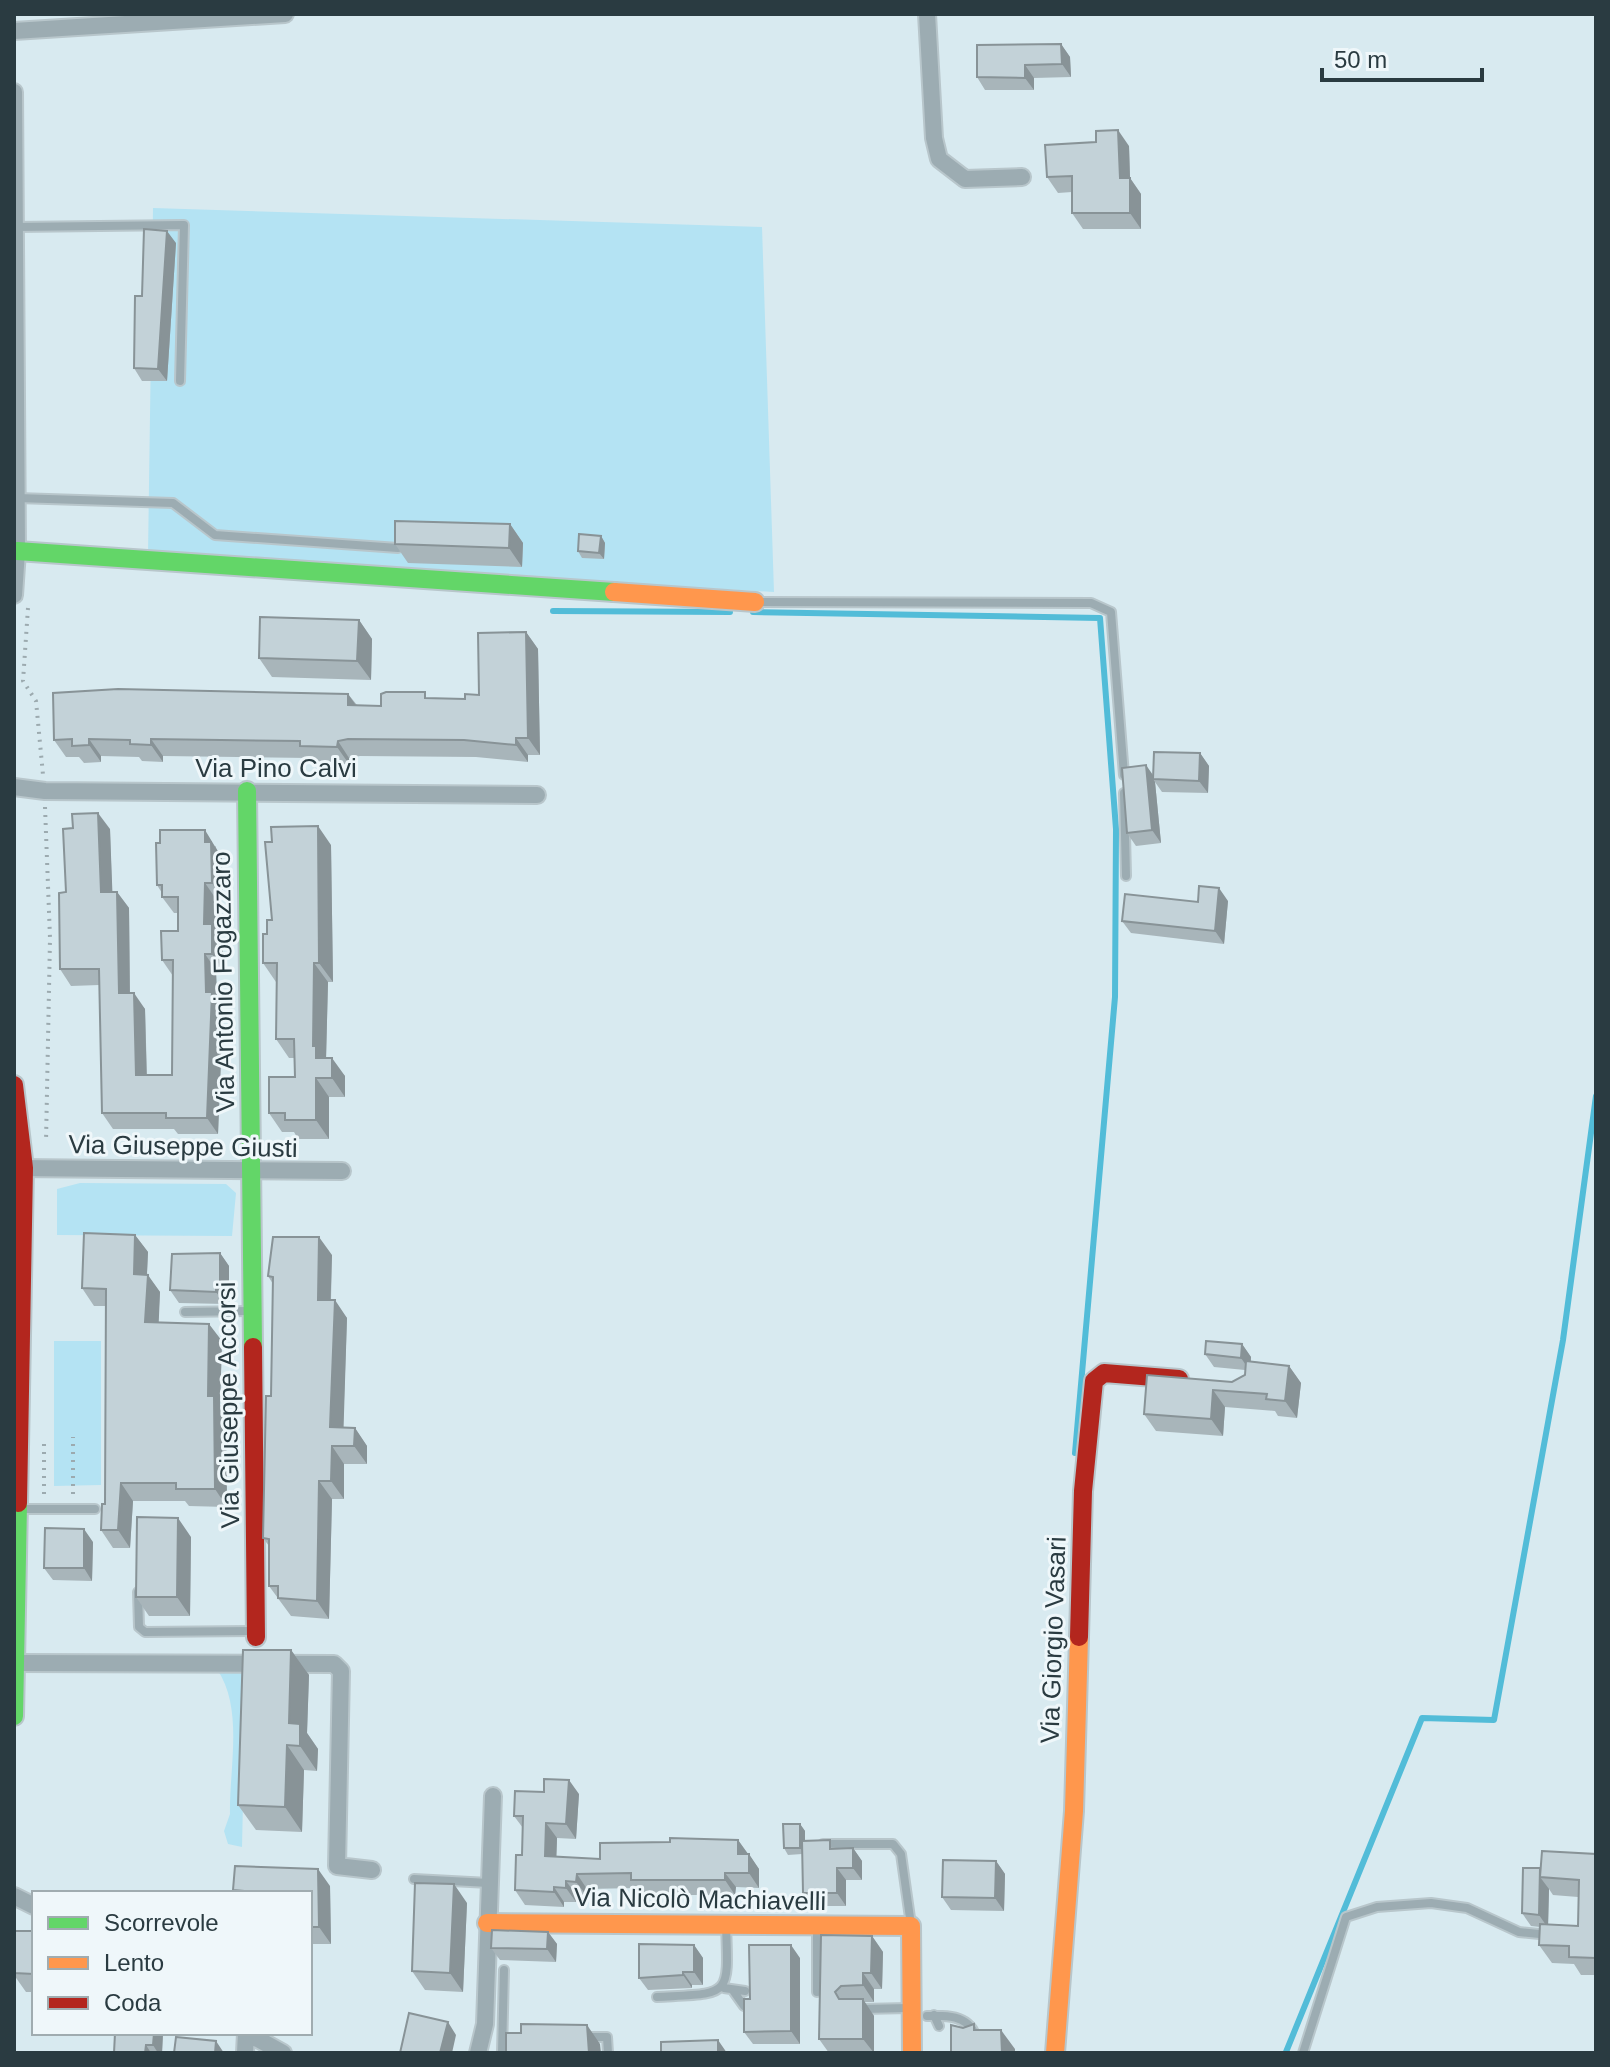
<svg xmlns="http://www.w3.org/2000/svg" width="1610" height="2067" viewBox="0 0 1610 2067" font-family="Helvetica,sans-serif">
<rect width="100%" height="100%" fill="#d8eaf0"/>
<!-- green -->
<path fill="#b4e3f3" d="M153,208L762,227L774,592L148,555Z
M80,1183L226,1184L236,1193L232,1236L57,1235V1189Z
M101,1341V1485L54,1486V1341Z
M217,1669H246L242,1847L228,1844L224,1831L230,1814C229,1768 244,1709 217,1669Z"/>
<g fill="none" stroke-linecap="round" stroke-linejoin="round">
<!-- stream -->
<path stroke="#52bcd8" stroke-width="6" d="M553,611L730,612
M753,612L1100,618L1116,829L1115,997L1075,1453
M1286,2052L1422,1718L1494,1720L1563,1340L1596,1096"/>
<defs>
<path id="lane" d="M15,227L184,225L180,381
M17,498L173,503L215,535L398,548
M758,602L1091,603L1111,612L1124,775
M1124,793L1126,876
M185,1312L248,1311
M21,1509H95
M138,1592L139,1627L145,1632L252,1631
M823,1844H893L901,1854L911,1925
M414,1879L489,1883
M724,1988L745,1991
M734,1992L744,2006
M817,1992V1929
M657,1997C730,1993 729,1999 726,1926
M862,2009L909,2008
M934,2015L939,2026
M927,2016C945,2015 968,2015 975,2035
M587,2037H607L608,2053
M502,2053L504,1970
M1303,2053L1346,1917L1377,1907L1431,1903L1467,1908L1519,1932L1550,1935"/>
<path id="street" d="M927,14L934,138L939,159L965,179L1022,177
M14,31L285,14
M14,92L17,551L14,595
M14,787L45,791L537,795
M16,1168L342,1171
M16,1663L334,1664L341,1671L337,1866L372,1870
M14,1896L34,1906
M247,2033L283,2053
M245,2053L246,2033
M478,2053L485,2024L493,1796"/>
<path id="fast" d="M17,551L614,592
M247,791L253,1347
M14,1716L18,1503"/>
<path id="slow" d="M614,592L755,602
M487,1923L911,1926L912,2053
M1055,2053L1074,1811L1079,1637"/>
<path id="jam" d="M14,1085L24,1168L18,1503
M253,1347L256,1637
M1079,1637L1083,1491L1094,1381L1104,1373L1179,1379"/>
</defs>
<!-- lane casing -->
<use href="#lane" stroke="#b8c6cb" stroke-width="12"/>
<!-- street casing -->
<use href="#street" stroke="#b8c6cb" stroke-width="20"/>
<!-- fast casing -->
<use href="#fast" stroke="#b8c6cb" stroke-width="22"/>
<!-- slow casing -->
<use href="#slow" stroke="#b8c6cb" stroke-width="22"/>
<!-- jam casing -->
<use href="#jam" stroke="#b8c6cb" stroke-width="22"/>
<!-- path -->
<path stroke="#9caaaf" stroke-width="4" stroke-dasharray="2 6" stroke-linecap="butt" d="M28,608L23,681L36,701L43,775
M45,807L50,938L46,1142
M44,1494V1439
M73,1494V1437"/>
<!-- lane -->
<use href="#lane" stroke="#9cacb2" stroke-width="8"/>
<!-- street -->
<use href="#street" stroke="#9cacb2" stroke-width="16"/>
<!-- fast -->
<use href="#fast" stroke="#63d668" stroke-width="18"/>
<!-- slow -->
<use href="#slow" stroke="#ff974d" stroke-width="18"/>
<!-- jam -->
<use href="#jam" stroke="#b3261e" stroke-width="18"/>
</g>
<!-- wall -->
<path fill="#a8b5ba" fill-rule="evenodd" d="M1061,44L1070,57L1071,77L1034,78V90H985L977,77Z
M1129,146L1130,178L1141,194V229H1083L1072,213V192L1058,193L1047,177Z
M176,243L167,381H142L134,368L142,296Z
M510,524L523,543L522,567L408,563L395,544Z
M601,536L605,543L604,559L582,558L578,551Z
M359,620L372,639L371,680L272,677L259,658Z
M526,632L538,649L540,755H528V762L476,757L360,756L349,758V764L312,763L309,758L163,756V762L142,761L139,757L101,756V762L84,763L79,757H66L54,740L348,694L357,705L381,706L430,698L465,699L479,695Z
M1200,753L1209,766L1208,793L1162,792L1155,782L1161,843L1136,846L1127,833L1154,776Z
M73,828L110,829L112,892H117L129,908L130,993L145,1009L147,1075H172L173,976L162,960L178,931V913H174L162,897V893L157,885L216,846V848L222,858L223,899H216V930L223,940V970H216L217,999L223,1009L218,1134H178L174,1129H113L102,1113L99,985L71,986L60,969L66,892Z
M331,845L333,982H328L326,1058L345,1076V1097H329V1139H298L294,1132H282L269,1113L295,1077L294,1058H289L276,1039V982L263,963L267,934L272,920Z
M1228,901L1224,944L1131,933L1122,921Z
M135,1235L148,1252L147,1275L160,1292L158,1322L222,1341L220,1405L226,1414L227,1507L189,1506L185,1501H133L130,1548H113L101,1530L105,1504L106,1306H94L82,1288Z
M220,1253L229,1266V1295H225V1304L179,1303L170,1290Z
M332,1255L331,1300L347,1318L343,1428H355L367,1446V1464H344V1499H332L329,1619L291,1616L269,1586V1546L263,1538L271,1396L273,1284L268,1276Z
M1242,1344L1251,1357V1361L1289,1366L1301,1383L1297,1418L1278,1416L1275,1411L1225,1407L1223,1436L1156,1431L1144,1414L1232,1382L1245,1375V1370L1214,1367L1205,1354Z
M191,1537L190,1616H149L136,1597Z
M93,1542L92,1581L53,1580L44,1568Z
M291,1650L309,1675L307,1733L318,1749L317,1771L304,1770L302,1832L256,1830L238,1805Z
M579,1794L576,1839L557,1838L556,1857L600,1859L670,1842L738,1840L759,1869V1888L736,1887L735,1895H642L637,1888L587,1889V1896H577L576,1902H564V1907L525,1905L515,1890L522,1855L523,1828L514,1816Z
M800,1824L805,1831V1841L836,1848H853L862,1861V1880H846V1906H812L803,1893L802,1854L788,1855L784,1848Z
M1596,1854V1975H1581L1574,1964L1552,1963L1539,1945L1540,1927L1531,1926L1522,1913L1540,1868ZM1549,1889L1553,1895L1578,1897V1926L1548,1925Z
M996,1861L1005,1874L1004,1911L951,1910L942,1897Z
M330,1886L331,1944H310V1893H235L233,1890Z
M467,1903L463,1992L425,1990L412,1971Z
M34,1931V1992H26L14,1975V1946Z
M548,1932L557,1944L556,1962L500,1960L491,1948Z
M821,1935L872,1936L883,1952L882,1989H874V2002H864L874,2016V2053H829L819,2039Z
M694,1945L703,1958V1985H692V1988L648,1990L639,1978Z
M800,1958V2044H753L744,2032L750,1999Z
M115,2033H163L162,2053H114Z"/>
<!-- shaded-wall -->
<path fill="#889397" d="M1061,44L1070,57L1071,77L1062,64Z
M1025,65L1034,78V90L1025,78Z
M1118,130L1129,146L1130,178L1141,194V229L1130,213L1120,178Z
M167,231L176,243L167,381L158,369Z
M510,524L523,543L522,567L509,548Z
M601,536L605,543L604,559L599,553Z
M359,620L372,639L371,680L357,661Z
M526,632L538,649L540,755L528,738Z
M348,694L360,711L348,705Z
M516,738L528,755V762L516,745Z
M89,739L101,756V762L89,745Z
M151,739L163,756V762L151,745Z
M338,741L349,758V764L337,747Z
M1200,753L1209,766L1208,793L1199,781Z
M1146,765L1155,778L1153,779L1155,782L1161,843L1152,830Z
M98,813L110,829L113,908L101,892Z
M318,826L331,845L333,982L319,963Z
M205,830L222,858L223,899L212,883L205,842Z
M205,883L216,899V930L223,940V970L212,954L204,924Z
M1219,888L1228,901L1224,944L1215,931Z
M117,892L129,908L130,1009L119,993Z
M205,954L216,970L217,999L223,1009L218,1134L207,1118Z
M314,963L328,982L326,1060L316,1058L313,1046Z
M134,993L145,1009L147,1091L136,1075Z
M332,1058L345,1076V1097L332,1078Z
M316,1078L329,1097V1139L316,1120Z
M135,1235L148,1252L146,1292L134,1274Z
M319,1237L332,1255L330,1317L318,1300Z
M220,1253L229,1266V1295L220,1282Z
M148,1275L160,1292L158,1339L145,1322Z
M216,1282L225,1295V1304L216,1292Z
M335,1300L347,1318L343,1445L330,1427Z
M209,1324L222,1341L220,1405L226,1414L227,1507L215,1489L208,1396Z
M1242,1344L1251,1357L1250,1371L1241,1358Z
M1289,1366L1301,1383L1297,1418L1285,1401Z
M1213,1390L1225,1407L1223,1436L1211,1419Z
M355,1428L367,1446V1464L354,1446Z
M332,1446L344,1464V1499L331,1481Z
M319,1481L332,1499L329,1619L317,1601Z
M121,1483L133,1501L130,1548L118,1530Z
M178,1518L191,1537L190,1616L177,1597Z
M84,1529L93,1542L92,1581L84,1568Z
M291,1650L309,1675L307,1733L318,1749L317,1771L300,1746L289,1723Z
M287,1745L304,1770L302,1832L285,1807Z
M569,1780L579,1794L576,1839L566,1824Z
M546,1823L557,1838L556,1871L545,1856Z
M800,1824L805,1831V1854L800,1848Z
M738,1840L748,1854H738Z
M853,1848L862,1861V1880L853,1868Z
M749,1854L759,1869V1888L749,1873Z
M996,1861L1005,1874L1004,1911L995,1898Z
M837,1868L846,1880V1906L837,1893Z
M318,1869L330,1886L331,1944L319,1927Z
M725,1873L736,1887L735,1895L725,1880Z
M577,1874L587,1889V1896L576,1882Z
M1540,1877L1549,1889L1548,1928L1539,1915Z
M566,1881L577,1896L576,1902L566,1888Z
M454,1884L467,1903L463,1992L450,1973Z
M554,1887L564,1902V1907L554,1892Z
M548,1932L557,1944L556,1962L547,1949Z
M872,1936L883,1952L882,1989L871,1973Z
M694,1945L703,1958V1985L694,1972Z
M791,1945L800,1958V2044L791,2031Z
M683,1972L692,1985V1988L683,1975Z
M863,1973L874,1989V2002L863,1985Z
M863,1999L874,2016V2053L863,2039Z
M448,2022L456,2035L452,2053H440Z
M587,2025L600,2044L601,2053H589Z
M1001,2030L1015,2049V2053H1002Z
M154,2033H163L162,2053H158L153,2045Z
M718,2040L727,2053H718Z
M216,2041L224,2053H215Z
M146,2045L151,2053H145Z"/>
<!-- building -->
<path fill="#c3d2d8" stroke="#889397" stroke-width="2" d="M1061,44L1062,64L1025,65V78L977,77V45Z
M1118,130L1120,178H1130V213H1072V176L1047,177L1045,145L1096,142V131Z
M144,229L167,231L158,369L134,368L135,296H142Z
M395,521L510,524L509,548L395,544Z
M579,534L601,536L599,553L578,551Z
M260,617L359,620L357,661L259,658Z
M526,632L528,738H516V745L464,740L348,739L338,741L337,747L300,746V741L151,739V745L130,744V740L89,739V745L72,746V739L54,740L53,693L118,689L348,694V705L381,706V694L386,692H425V698L465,699V694L479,695L478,633Z
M1154,752L1200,753L1199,781L1153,779Z
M1146,765L1152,830L1127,833L1122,768Z
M98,813L101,892H117L119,993H134L136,1075H172L173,960H162L161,931H178V897H162V885H157L156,843H160V830H205V842H211L212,883H205L204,924H212V954H205L206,992H212L207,1118H166V1113H102L99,969H60L59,893L66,892L63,829L73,828L72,814Z
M318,826L319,963H314L313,1046H316V1058H332V1078H316V1120H285V1113H269V1077H295L294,1039H276L277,963H263V934H267V920H272L265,842H272L271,827Z
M1199,886L1219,888L1215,931L1122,921L1125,894L1198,902Z
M84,1233L135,1235L134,1274L148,1275L145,1322L209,1324L208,1396H214L215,1489H176V1483H121L118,1530H101L102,1504H105L106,1289L82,1288Z
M273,1237H319L318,1300H335L330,1427L355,1428L354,1446H332L331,1481H319L317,1601L278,1598V1586H269V1539L263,1538L266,1396H271L273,1277L268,1276Z
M220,1253V1282H216V1292L170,1290L172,1254Z
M1206,1341L1242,1344L1241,1358L1205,1354Z
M1246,1361L1289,1366L1285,1401L1266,1399L1267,1394L1213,1390L1211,1419L1144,1414L1147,1375L1232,1382L1245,1375Z
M137,1517L178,1518L177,1597H136Z
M45,1528L84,1529V1568H44Z
M243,1650H291L289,1723L300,1724V1746L287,1745L285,1807L238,1805Z
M544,1779L569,1780L566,1824L546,1823L545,1856L600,1859V1843L670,1842V1838L738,1840V1854H749V1873H725V1880H631V1873L577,1874L576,1882L566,1881V1888L554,1887V1892L515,1890L516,1855H522L523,1816H514L515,1791L544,1792Z
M783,1824H800V1848H784Z
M830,1840V1849L853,1848V1868H837V1893H803L802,1841Z
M1542,1851L1596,1854V1958L1569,1957V1946L1539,1945L1540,1924L1578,1926L1579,1880L1540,1877Z
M943,1860L996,1861L995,1898L942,1897Z
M235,1866L318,1869L319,1927H310V1893H266L233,1890Z
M1523,1868H1540L1539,1915L1522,1913Z
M415,1883L454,1884L450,1973L412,1971Z
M492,1930L548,1932L547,1949L491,1948Z
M15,1931H34V1974L14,1973Z
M821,1935L872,1936L871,1973H863V1985L841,1986L835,1992L839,1999H863V2039H819Z
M639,1944L694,1945V1972H683V1975L639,1978Z
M749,1945H791V2031L744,2032V1999H750Z
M409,2013L448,2022L440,2053H400Z
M521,2024L587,2025L589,2053H506V2033H521Z
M974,2024V2030H1001L1002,2053H951V2025L963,2028Z
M115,2033H154L153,2045H146L145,2053H114Z
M176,2037L216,2041L215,2053H174Z
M718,2040V2053H661V2042Z"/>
<g text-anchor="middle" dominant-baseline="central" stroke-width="6" stroke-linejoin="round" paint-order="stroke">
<!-- street labels -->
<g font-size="26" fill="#2a3b41" stroke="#eff7fa">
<text x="276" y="768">Via Pino Calvi</text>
<text transform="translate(223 982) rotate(-91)">Via Antonio Fogazzaro</text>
<text transform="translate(183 1146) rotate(1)">Via Giuseppe Giusti</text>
<text transform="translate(228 1405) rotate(-91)">Via Giuseppe Accorsi</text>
<text transform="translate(1053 1640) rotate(-88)">Via Giorgio Vasari</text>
<text transform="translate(700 1899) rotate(1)">Via Nicolò Machiavelli</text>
</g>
</g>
<!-- border -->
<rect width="1610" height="2067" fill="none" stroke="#2a3b41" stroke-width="32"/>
<!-- legend -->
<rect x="32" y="1891" width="280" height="144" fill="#eff7fa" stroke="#a0acb0" stroke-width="2"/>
<rect x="48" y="1917" width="40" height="12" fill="#63d668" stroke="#a0acb0" stroke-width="2"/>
<text x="104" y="1931" font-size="24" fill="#2a3b41">Scorrevole</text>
<rect x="48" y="1957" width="40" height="12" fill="#ff974d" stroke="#a0acb0" stroke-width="2"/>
<text x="104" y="1971" font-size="24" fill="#2a3b41">Lento</text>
<rect x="48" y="1997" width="40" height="12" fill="#b3261e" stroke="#a0acb0" stroke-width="2"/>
<text x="104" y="2011" font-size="24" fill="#2a3b41">Coda</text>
<!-- scale -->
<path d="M1322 68v12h160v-12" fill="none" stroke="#2a3b41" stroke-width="4"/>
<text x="1334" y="68" font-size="24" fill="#2a3b41" stroke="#eff7fa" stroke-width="6" paint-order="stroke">50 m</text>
</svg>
